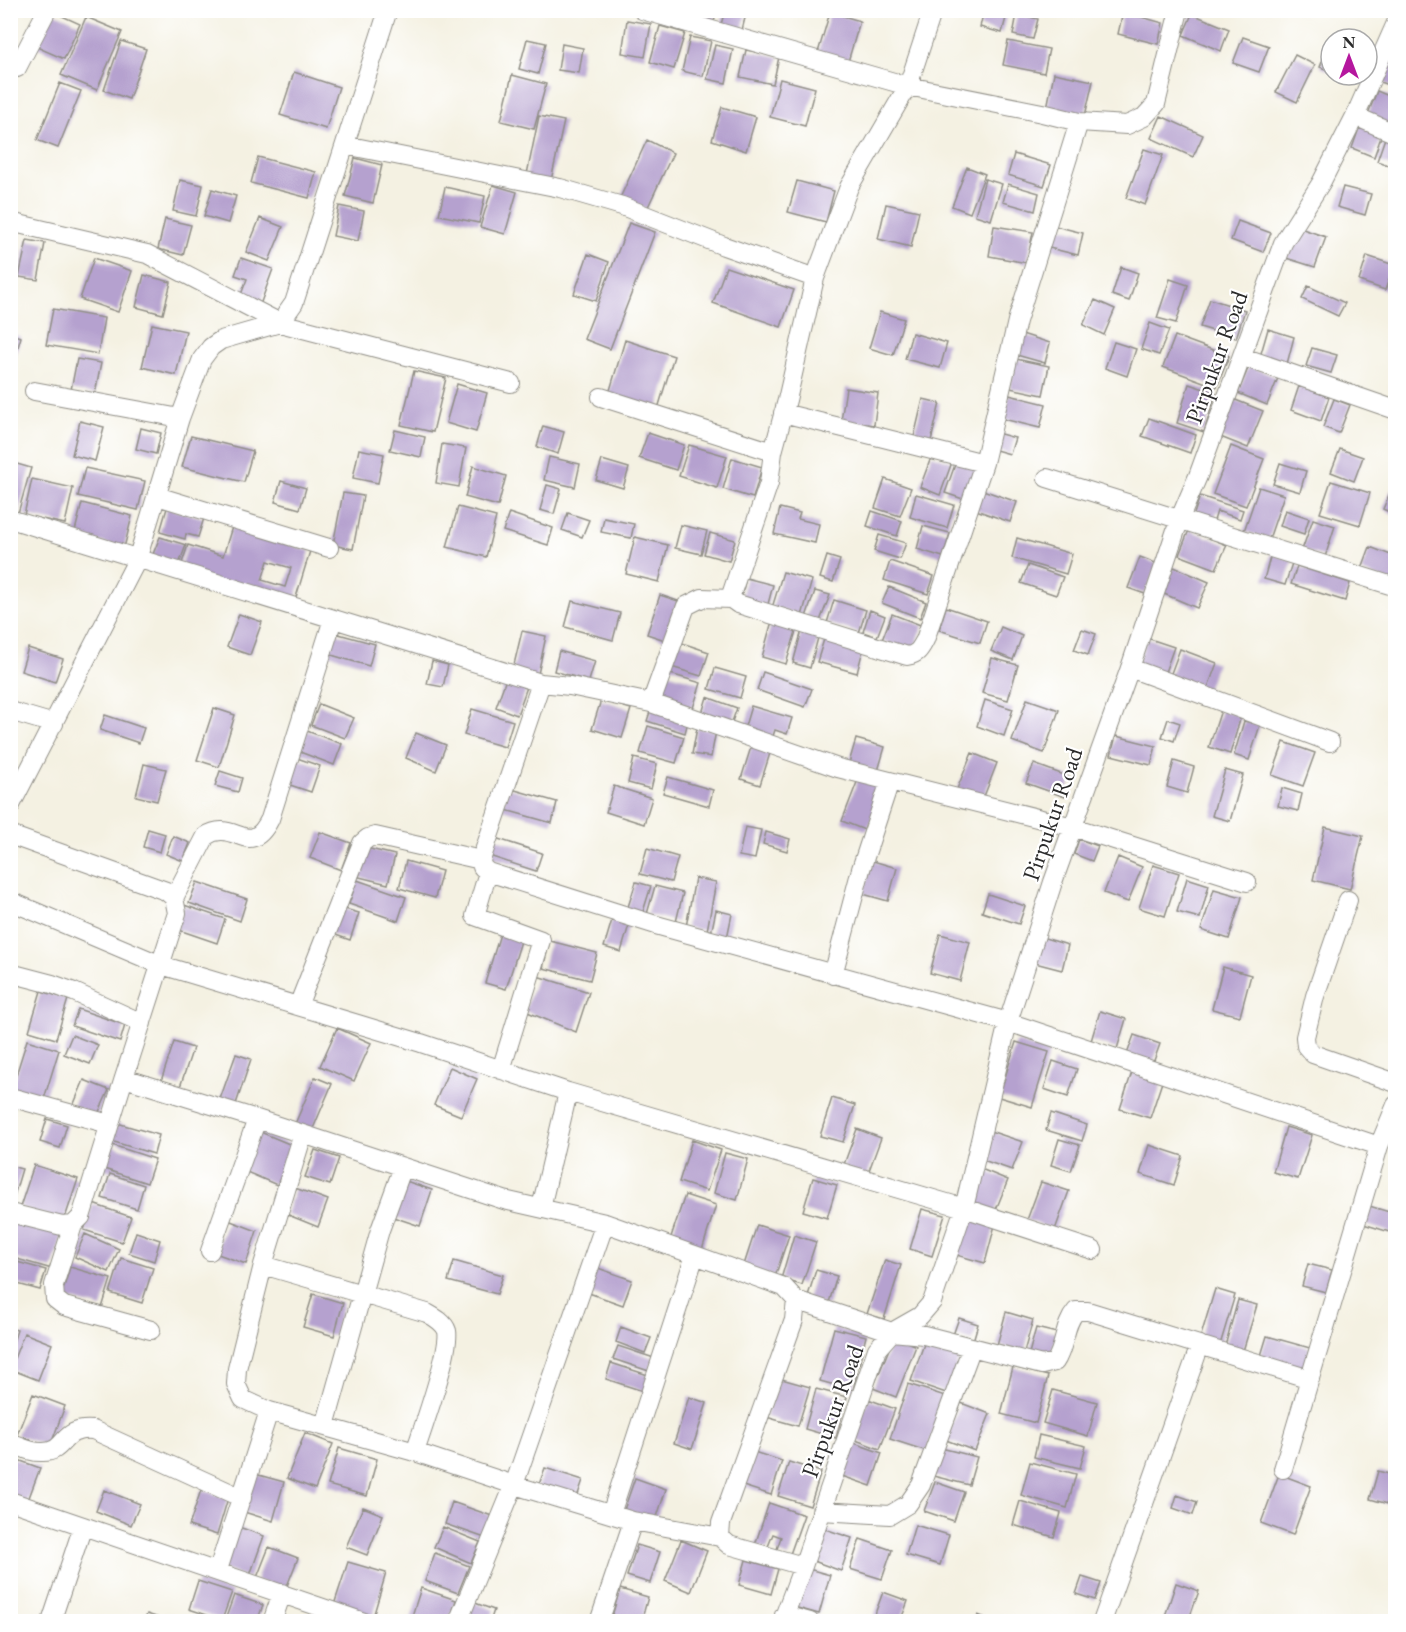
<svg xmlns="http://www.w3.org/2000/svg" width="1406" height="1632" viewBox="0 0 1406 1632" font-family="'EB Garamond',serif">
<rect width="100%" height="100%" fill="#fff"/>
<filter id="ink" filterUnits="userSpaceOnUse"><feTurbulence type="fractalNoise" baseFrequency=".0167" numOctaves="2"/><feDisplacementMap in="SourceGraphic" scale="12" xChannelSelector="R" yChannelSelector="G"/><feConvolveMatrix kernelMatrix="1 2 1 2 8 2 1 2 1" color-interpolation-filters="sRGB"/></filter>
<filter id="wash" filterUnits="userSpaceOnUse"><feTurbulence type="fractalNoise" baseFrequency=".008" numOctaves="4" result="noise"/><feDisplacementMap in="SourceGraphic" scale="24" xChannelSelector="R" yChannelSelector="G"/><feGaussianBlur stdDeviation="1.35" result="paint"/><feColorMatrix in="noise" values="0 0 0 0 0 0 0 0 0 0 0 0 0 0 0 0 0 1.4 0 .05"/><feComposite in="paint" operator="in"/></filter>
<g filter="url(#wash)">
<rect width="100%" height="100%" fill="#f4f1e2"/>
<g id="blocks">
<!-- building -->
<path fill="#b5a1cf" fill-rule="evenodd" d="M49,10L80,24L64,59L32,45Z
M695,10H717L713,26L692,20Z
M725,10H747L741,34L720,28Z
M984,10H1008L1002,33L980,27Z
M830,12L860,21L847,65L817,56Z
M1123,12L1163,23L1158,44L1118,34Z
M1017,14L1038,19L1033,39L1013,35Z
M1192,14L1229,29L1221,51L1183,35Z
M86,17L122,32L97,90L61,75Z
M627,20L651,24L645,57L622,53Z
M660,26L685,33L674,69L650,62Z
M690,37L711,41L703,76L682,71Z
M1243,37L1269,46L1259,72L1233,63Z
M527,39L546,43L538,74L519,69Z
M1331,39V71L1320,67Z
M121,41L146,49L129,99L104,90Z
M1008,41L1049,49L1044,73L1003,65Z
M562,44L583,48L579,73L558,70Z
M715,45L733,49L726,83L707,79Z
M746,50L779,57L773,84L740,77Z
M1295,55L1315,65L1297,102L1276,92Z
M1391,56L1396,58V88L1380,82Z
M294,72L339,87L326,129L280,115Z
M1054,73L1093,81L1085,116L1047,108Z
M512,75L546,84L534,129L501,121Z
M1340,75H1358L1356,81Z
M780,79L815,88L805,126L770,117Z
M60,83L81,91L58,148L37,140Z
M1377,91L1396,99V118L1392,129L1366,119Z
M722,107L756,117L746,151L712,140Z
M539,116L564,121L550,185L526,179Z
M1161,116L1203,135L1193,157L1151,138Z
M1361,123L1383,131L1374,157L1352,148Z
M1385,138L1396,142V168L1377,161Z
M647,140L673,153L647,209L620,198Z
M1144,149L1163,155L1145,205L1126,198Z
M1014,154L1051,165L1044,186L1008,175Z
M258,157L316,172L309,198L251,183Z
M355,158L382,165L373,203L345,196Z
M967,167L985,174L970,213L952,206Z
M985,179L1002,184L991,220L975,215Z
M180,180L203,185L196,216L173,211Z
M797,181L834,191L826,222L788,212Z
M1008,184L1039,193L1035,211L1003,202Z
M493,185L517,192L505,234L480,227Z
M445,187L485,196L479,223L439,215Z
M1343,187L1371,194L1365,215L1337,207Z
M212,189L236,196L228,223L204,216Z
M886,204L919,211L911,247L878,239Z
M339,206L364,211L358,241L333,236Z
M260,218L283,227L269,261L246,252Z
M165,219L191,225L183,255L158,249Z
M1238,221L1271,233L1263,252L1231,240Z
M629,223L655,232L610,349L584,339Z
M1051,225L1083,233L1078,255L1045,247Z
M994,226L1033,232L1027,263L989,256Z
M1297,227L1326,237L1315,267L1286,258Z
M27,240L45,243L38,280L19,277Z
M588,254L609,262L596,301L574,294Z
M1367,256L1394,265L1385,290L1359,281Z
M94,258L132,271L118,312L80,299Z
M241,258L273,269L260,305L240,297L247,279L235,275Z
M726,267L794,290L781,327L713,303Z
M1121,267L1138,273L1129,301L1112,295Z
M144,275L171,282L163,314L136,307Z
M1170,279L1188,285L1176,323L1157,318Z
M1308,286L1345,303L1338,316L1302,299Z
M1210,299L1245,310L1236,338L1200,327Z
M1095,300L1115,309L1104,335L1083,325Z
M53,309L104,318L98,354L46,345Z
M880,312L904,319L893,355L869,348Z
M1150,323L1169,330L1159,355L1141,349Z
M152,324L186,331L176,375L142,367Z
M1268,329L1294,337L1287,364L1260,357Z
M912,333L947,343L940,368L905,359Z
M1019,333L1050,343L1045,363L1013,354Z
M10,334L21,337L15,357L10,356Z
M1175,336L1229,356L1217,387L1163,367Z
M625,340L674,356L657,412L608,397Z
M1114,342L1136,349L1127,376L1105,368Z
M1312,348L1337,355L1331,373L1306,366Z
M77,359L101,363L95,394L71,390Z
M1016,359L1049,366L1043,395L1010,388Z
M1249,366L1278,378L1267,405L1238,393Z
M414,371L446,378L433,432L401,425Z
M457,384L487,393L476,432L446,423Z
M1189,384L1216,393L1204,432L1177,423Z
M1299,386L1329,397L1321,421L1291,410Z
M846,388L878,393L874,425L841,421Z
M1009,395L1046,404L1040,428L1003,419Z
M923,399L940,403L931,441L914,437Z
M1233,399L1263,411L1248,448L1218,436Z
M1334,399L1350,405L1339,433L1323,427Z
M1149,418L1196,435L1190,453L1142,436Z
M80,421L104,427L95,461L72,455Z
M543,426L564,432L558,454L537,447Z
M141,428L161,433L156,454L136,449Z
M395,430L425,437L421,457L390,450Z
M648,433L684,445L676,470L639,458Z
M997,433L1015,438L1010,454L992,449Z
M191,436L253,451L244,482L182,467Z
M442,444L466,448L459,487L436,483Z
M689,445L727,456L717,488L679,476Z
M1231,446L1264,459L1246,506L1213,494Z
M359,449L384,454L378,483L353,478Z
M1340,449L1363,457L1354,481L1331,472Z
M932,455L952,462L940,495L920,487Z
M549,457L580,464L575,487L544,480Z
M732,458L762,467L753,498L723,489Z
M957,459L978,466L966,500L945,493Z
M602,460L629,468L623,488L596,480Z
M10,462L31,468L18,513L10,511Z
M1280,463L1306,471L1300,492L1273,484Z
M473,466L506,476L498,506L465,497Z
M85,468L145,481L138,510L78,496Z
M32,479L73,488L65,524L24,515Z
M885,479L911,488L900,516L875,508Z
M281,481L306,488L300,509L275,502Z
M1331,481L1370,493L1360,525L1320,513Z
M547,485L561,489L554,514L540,510Z
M1259,487L1284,495L1269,539L1244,531Z
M1392,488L1396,489V515L1383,509Z
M980,489L1017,502L1010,522L973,509Z
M343,493L363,496L353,549L333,545Z
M916,494L954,505L947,528L910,517Z
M1200,496L1243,510L1240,519L1217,511L1213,524L1193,517Z
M82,503L132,516L124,548L74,535Z
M458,507L496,517L486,557L447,547Z
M167,508L204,518L198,537L186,534L185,539L160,532Z
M780,508L800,513L798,519L819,524L815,543L774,534Z
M1285,510L1309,518L1304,534L1280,526Z
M872,511L902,521L897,536L867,526Z
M509,513L553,528L548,545L503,531Z
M568,513L589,520L582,537L562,530Z
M604,518L634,524L631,538L601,532Z
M1313,519L1335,526L1325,557L1302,550Z
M681,525L707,531L701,554L675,548Z
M923,526L950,533L943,557L917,549Z
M232,527L310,551L293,607L179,572L188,545L223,556ZM268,561L291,568L285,587L262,580Z
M1189,530L1227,545L1216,569L1179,555Z
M710,533L735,540L729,561L704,554Z
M879,535L906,543L900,559L874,551Z
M160,537L186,545L178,567L151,559Z
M635,537L668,545L659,582L626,574Z
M1017,538L1072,554L1066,574L1012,558Z
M1370,547L1396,557V584L1361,571Z
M1271,554L1293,560L1285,585L1264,579Z
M827,556L840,560L833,582L820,578Z
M1140,557L1158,564L1145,594L1128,588Z
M890,561L934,576L928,594L884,580Z
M1028,565L1063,577L1056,595L1021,583Z
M1297,566L1350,583L1345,601L1291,584Z
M1174,567L1209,582L1197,608L1162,593Z
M783,572L812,580L802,616L772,608Z
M746,578L773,585L767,608L740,602Z
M889,587L926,602L920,618L882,603Z
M815,591L830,595L820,621L806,617Z
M660,595L678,601L665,640L647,634Z
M834,600L866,610L859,633L827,623Z
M572,601L620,613L613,640L565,627Z
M946,607L987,621L980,643L939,630Z
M870,610L885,616L877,637L863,632Z
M239,614L262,622L250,655L227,647Z
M892,614L923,626L913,653L882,640Z
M772,621L797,628L786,664L762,657Z
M1001,627L1022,636L1013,660L991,651Z
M1082,629L1096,634L1088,655L1074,650Z
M802,630L819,634L810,668L793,663Z
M522,631L546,636L537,679L512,673Z
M335,633L375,644L369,666L328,654Z
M825,636L864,646L857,673L817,662Z
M1147,638L1174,647L1164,675L1137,665Z
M676,641L709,652L701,676L668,666Z
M28,648L63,659L55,682L21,671Z
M1180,649L1217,663L1207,690L1170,676Z
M559,651L595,661L589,681L554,671Z
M992,658L1018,665L1008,700L982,693Z
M432,661L448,665L443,687L427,684Z
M715,668L746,677L740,698L709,689Z
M763,672L812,689L805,707L757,690Z
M667,673L701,683L693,708L660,697Z
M506,679L527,687L517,715L496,707Z
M707,697L737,708L729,730L700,720Z
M1027,699L1059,710L1044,753L1012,741Z
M601,700L631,709L622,738L592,729Z
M985,700L1013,709L1004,736L977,726Z
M319,704L354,718L345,738L311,725Z
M652,706L689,717L685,733L647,721Z
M751,706L792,718L787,734L775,730L771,742L743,733Z
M214,708L235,715L219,767L197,760Z
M472,709L513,721L505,747L464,735Z
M1221,710L1241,716L1230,754L1209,747Z
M105,715L144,728L139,743L100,730Z
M1168,719L1180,723L1174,741L1162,737Z
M1244,721L1260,725L1249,760L1234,755Z
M648,726L684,737L676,763L640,753Z
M697,728L716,731L711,757L692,754Z
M307,731L342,744L334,765L300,752Z
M416,733L446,745L436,771L406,758Z
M1116,736L1156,746L1151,765L1111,755Z
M856,739L885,747L878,771L849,763Z
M1284,742L1315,753L1303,786L1272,775Z
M752,744L771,750L760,785L741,779Z
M972,753L997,763L983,799L957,789Z
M297,758L320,766L311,792L287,784Z
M634,758L657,764L651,789L628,783Z
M1174,761L1194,767L1187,793L1167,787Z
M144,764L166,769L157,801L136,796Z
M1034,764L1072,778L1065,797L1026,783Z
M1225,770L1243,775L1230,821L1212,816Z
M220,771L242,778L238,792L215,786Z
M668,777L713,790L709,806L663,793Z
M859,777L885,786L867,831L842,821Z
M614,786L652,798L644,824L606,812Z
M508,788L557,802L552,823L502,809Z
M1282,788L1302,794L1298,811L1278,806Z
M745,827L761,830L755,859L739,856Z
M1325,827L1363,836L1350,889L1313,880Z
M148,829L165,834L160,852L143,847Z
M320,832L351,843L341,870L310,858Z
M766,832L790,839L787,851L763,844Z
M173,836L190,843L183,861L166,854Z
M492,837L542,853L536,871L486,855Z
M1079,839L1098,846L1092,861L1074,854Z
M366,848L395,855L388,884L359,877Z
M647,848L678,857L671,882L640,874Z
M1118,857L1142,867L1128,902L1104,893Z
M406,861L442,871L435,898L399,888Z
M873,861L897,868L888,901L863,894Z
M1153,865L1179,873L1165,916L1139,908Z
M695,878L716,882L707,931L686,927Z
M1187,878L1209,885L1200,918L1177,912Z
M357,880L406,897L398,921L349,904Z
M197,882L247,899L240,921L189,903Z
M636,882L651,886L642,915L627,910Z
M655,886L683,893L676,922L647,914Z
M1214,889L1242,897L1229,939L1201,930Z
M988,894L1025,906L1019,924L982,912Z
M184,905L225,919L217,943L176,929Z
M338,907L359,913L350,940L330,933Z
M716,910L732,914L727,938L711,934Z
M612,920L629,925L621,952L604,947Z
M500,934L521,941L506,989L485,983Z
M940,934L970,942L960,981L930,973Z
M1038,936L1068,945L1062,970L1031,962Z
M550,941L597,953L590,980L543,968Z
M1223,967L1251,975L1240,1016L1212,1009Z
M537,976L589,992L576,1032L525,1011Z
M41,991L68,999L56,1039L29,1031Z
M78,1009L125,1025L120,1042L72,1026Z
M1100,1011L1126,1019L1117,1049L1091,1041Z
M337,1028L371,1043L354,1081L320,1066Z
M72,1035L98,1045L90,1064L64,1054Z
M1134,1035L1160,1044L1152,1066L1126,1057Z
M27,1040L59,1050L44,1099L12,1088Z
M174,1042L193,1048L180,1087L161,1081Z
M1016,1042L1049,1052L1032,1107L999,1097Z
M236,1054L251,1059L235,1107L219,1102Z
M1053,1061L1077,1069L1068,1097L1044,1089Z
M450,1067L477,1079L461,1116L434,1105Z
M1132,1072L1162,1082L1150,1118L1120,1109Z
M315,1077L332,1084L312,1131L295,1124Z
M84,1080L109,1090L97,1116L73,1106Z
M832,1098L855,1105L843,1142L820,1136Z
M1051,1113L1087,1125L1082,1141L1046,1130Z
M47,1119L67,1125L60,1148L40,1142Z
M117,1123L159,1135L154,1154L111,1141Z
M1286,1127L1312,1135L1298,1179L1273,1172Z
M857,1129L881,1138L867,1176L843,1167Z
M258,1131L294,1146L277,1185L242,1170Z
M990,1131L1023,1142L1012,1170L980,1159Z
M1059,1139L1080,1145L1071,1171L1051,1165Z
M692,1140L721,1150L707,1191L679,1182Z
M106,1143L155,1159L147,1183L98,1167Z
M1149,1145L1183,1156L1174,1185L1140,1174Z
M315,1150L339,1158L330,1185L305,1177Z
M725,1153L748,1159L737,1200L714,1193Z
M34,1165L78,1179L64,1221L20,1207Z
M10,1166L22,1169L11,1206H10Z
M981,1169L1008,1180L995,1212L969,1202Z
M110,1174L144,1185L137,1209L102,1198Z
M813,1178L837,1185L827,1218L803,1211Z
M403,1180L432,1190L420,1226L390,1216Z
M1041,1182L1069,1191L1055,1230L1027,1220Z
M295,1188L328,1200L318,1227L286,1214Z
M685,1195L716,1205L702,1250L670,1240Z
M93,1204L131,1217L122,1242L84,1230Z
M1366,1205L1396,1214V1234L1360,1223Z
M922,1209L945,1215L932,1256L910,1249Z
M15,1216L64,1230L52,1269L10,1257V1232Z
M963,1216L995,1225L985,1263L953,1254Z
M228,1220L257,1231L246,1264L215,1253Z
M757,1225L789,1235L775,1277L743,1268Z
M136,1232L160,1240L154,1261L129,1253Z
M85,1234L119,1249L109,1272L75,1257Z
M794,1235L816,1242L802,1285L781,1279Z
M121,1258L153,1268L142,1303L110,1293Z
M10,1260L46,1270L40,1290L10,1282Z
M885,1260L901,1265L884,1319L867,1314Z
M454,1261L503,1275L497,1294L448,1281Z
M1308,1264L1332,1270L1326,1292L1302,1286Z
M70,1267L111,1279L102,1308L61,1297Z
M595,1267L632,1280L623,1305L586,1292Z
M816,1270L837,1276L828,1306L807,1299Z
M1215,1289L1235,1295L1220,1345L1200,1339Z
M313,1294L343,1303L334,1336L303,1327Z
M1238,1300L1257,1305L1243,1351L1225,1346Z
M1006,1312L1033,1320L1024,1352L997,1345Z
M959,1318L978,1324L973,1341L953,1335Z
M621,1327L651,1338L645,1353L616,1342Z
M10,1328L17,1330L11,1349H10Z
M834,1328L866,1336L853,1390L820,1381Z
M1036,1328L1057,1333L1049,1363L1028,1357Z
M24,1333L52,1344L38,1380L10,1369Z
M1267,1336L1310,1348L1303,1372L1260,1359Z
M894,1337L916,1346L896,1397L873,1388Z
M925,1341L961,1354L946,1393L911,1381Z
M618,1346L654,1358L649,1371L613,1359Z
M611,1363L651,1376L646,1392L606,1379Z
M1013,1367L1048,1376L1036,1423L1001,1414Z
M778,1378L810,1387L798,1426L766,1417Z
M908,1384L945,1396L927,1451L890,1439Z
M816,1389L847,1397L836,1438L805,1429Z
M1053,1390L1097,1402L1088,1436L1043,1423Z
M33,1394L65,1406L50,1447L17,1435Z
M689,1397L707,1403L692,1449L674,1443Z
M868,1399L895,1409L880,1449L853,1439Z
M961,1403L990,1414L975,1451L946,1440Z
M305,1433L333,1444L315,1489L287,1478Z
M1039,1435L1086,1446L1080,1468L1034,1457Z
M854,1443L882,1453L871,1486L842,1476Z
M339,1448L377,1459L367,1496L328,1485Z
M941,1448L977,1457L969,1485L933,1476Z
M754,1452L782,1461L771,1495L743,1486Z
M10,1457L40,1468L27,1503L10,1497Z
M789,1462L821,1472L810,1506L778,1496Z
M1030,1462L1076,1474L1067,1508L1021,1495Z
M545,1468L583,1480L575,1503L537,1490Z
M1378,1471L1396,1476L1388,1504L1370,1499Z
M255,1474L284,1482L273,1521L244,1512Z
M1279,1474L1311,1486L1293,1535L1261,1523Z
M635,1478L666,1489L656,1520L624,1510Z
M935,1482L964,1492L954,1521L924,1511Z
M104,1490L140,1504L131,1525L96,1511Z
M201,1490L228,1498L217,1535L189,1526Z
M1177,1495L1197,1502L1193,1515L1173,1508Z
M1020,1501L1061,1513L1054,1537L1013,1525Z
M452,1502L492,1516L485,1538L445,1524Z
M769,1503L804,1515L789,1557L776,1552L781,1537L773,1534L767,1549L755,1545Z
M363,1507L383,1515L367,1555L346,1547Z
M915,1525L949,1535L940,1565L906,1555Z
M236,1526L264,1536L249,1578L222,1569Z
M443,1527L480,1542L471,1563L434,1547Z
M822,1528L852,1538L841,1571L811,1560Z
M860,1539L892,1550L882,1579L850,1569Z
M681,1540L707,1551L691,1592L665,1581Z
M637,1545L660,1552L650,1583L627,1576Z
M269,1547L298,1558L285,1591L256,1580Z
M435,1553L469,1566L458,1593L425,1581Z
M746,1560L778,1569L771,1594L739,1585Z
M348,1562L386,1573L373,1617L334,1605Z
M805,1568L830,1575L819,1614L794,1607Z
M1082,1577L1101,1583L1095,1600L1076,1594Z
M198,1581L232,1592L222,1620L189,1609Z
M1176,1583L1199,1591L1188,1622H1163Z
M421,1588L456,1600L449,1622H410Z
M620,1589L648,1597L641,1622H633L612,1616Z
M883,1592L908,1601L900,1622H872Z
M234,1595L263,1605L257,1622L225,1620Z
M467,1600L494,1610L490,1622H460Z
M147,1614L168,1621V1622H144Z
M978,1615L993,1621V1622H975Z"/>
</g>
</g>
<g filter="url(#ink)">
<use href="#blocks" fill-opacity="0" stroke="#908e86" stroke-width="1.5"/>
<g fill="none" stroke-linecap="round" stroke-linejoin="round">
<defs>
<path id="minor" d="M933,10L908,86L1042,113L1079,122L1127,125L1144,117L1156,104L1179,10
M17,68L47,10
M1355,116L1396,134
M345,145L560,188L622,206L724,246L815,278L849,187L908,86L642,10
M10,222L147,254L280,323L511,383
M815,278L787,400L773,452L769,483L732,592L731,599L738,604L907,656C918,654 920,649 925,640L984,463L1017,321L1079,122
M1243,357L1396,410
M34,391L180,418
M601,397L773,452
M783,413L984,463
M1047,478L1396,587
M157,496L329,548
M10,519L541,683L570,686L651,703L838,768L1073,827L1247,882
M1130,668L1330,742
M541,683L481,860L482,867L488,872L656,925L1008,1022L1379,1146L1396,1105
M651,703L686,606L702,598L731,599
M10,711L54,724
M10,807L137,560L180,418L202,359L211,347L221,340L280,323L294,303L388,10
M10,835L166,891L174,898L177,913L124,1078L257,1119L504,1200L605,1223L784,1287L796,1300L794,1320L721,1523L720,1537L729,1545L803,1566
M488,872L475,916L541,940L501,1070
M174,898L206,836C234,817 249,861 270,819L333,619
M1348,900L1315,996L1305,1037L1306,1046L1313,1054L1396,1083
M10,901L161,965L421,1043L568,1092L964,1208L1093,1250
M10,973L52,984L74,992L142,1023
M833,975L861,869L890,781
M298,1006L362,843L368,838L375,836L481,860
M10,1097L109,1124
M303,1134L263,1265L237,1369L236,1384L243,1399L269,1411L415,1452L514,1485L633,1521L720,1537
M541,1208L568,1092
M10,1213L62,1226L73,1225L81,1217L124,1078
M73,1225L54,1285L55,1299L64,1306L151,1330
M210,1251L257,1119
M263,1265L427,1313C434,1317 444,1322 447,1331C451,1350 422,1430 415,1452
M796,1300L892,1332L924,1335L1042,1365L1055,1362C1066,1346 1063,1326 1076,1311H1088L1310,1379
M325,1426L380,1230L403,1167
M10,1443C21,1447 32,1453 43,1452C67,1452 60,1427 93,1430L242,1498
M1283,1469L1379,1146
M10,1501L364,1622
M821,1511L890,1515L908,1504L921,1485L972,1347
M611,1514L695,1255
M218,1570L269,1411
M784,1615L810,1622
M51,1622L83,1526
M272,1622L282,1593
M458,1622L514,1485L605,1223
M599,1622L633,1521
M782,1622L803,1566L877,1349L892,1332L920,1316L932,1302L964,1208L1008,1022L1053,882L1130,668L1180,518L1198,476L1283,243L1321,183L1355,116L1396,23
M1102,1622L1200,1345"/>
</defs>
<!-- minor casing -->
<use href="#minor" stroke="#908e86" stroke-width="20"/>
<!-- minor -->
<use href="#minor" stroke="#fff" stroke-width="18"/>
</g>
</g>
<g text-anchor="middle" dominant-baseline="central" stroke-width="4.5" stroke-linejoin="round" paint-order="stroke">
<!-- street labels -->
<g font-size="24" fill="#2b2b2b" stroke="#fff">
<text transform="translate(1216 357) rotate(-70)">Pirpukur Road</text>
<text transform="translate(1052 814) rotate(-71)">Pirpukur Road</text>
<text transform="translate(832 1411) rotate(-70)">Pirpukur Road</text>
</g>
</g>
<!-- margin -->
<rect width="1406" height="1632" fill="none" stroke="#fff" stroke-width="36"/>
<!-- north arrow -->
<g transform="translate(1349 57)"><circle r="28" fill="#ffffff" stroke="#aaaaaa" stroke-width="1.5"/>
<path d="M0-4.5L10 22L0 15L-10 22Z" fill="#b5179e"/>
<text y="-9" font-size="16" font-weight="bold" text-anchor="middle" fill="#2b2b2b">N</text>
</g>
</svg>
